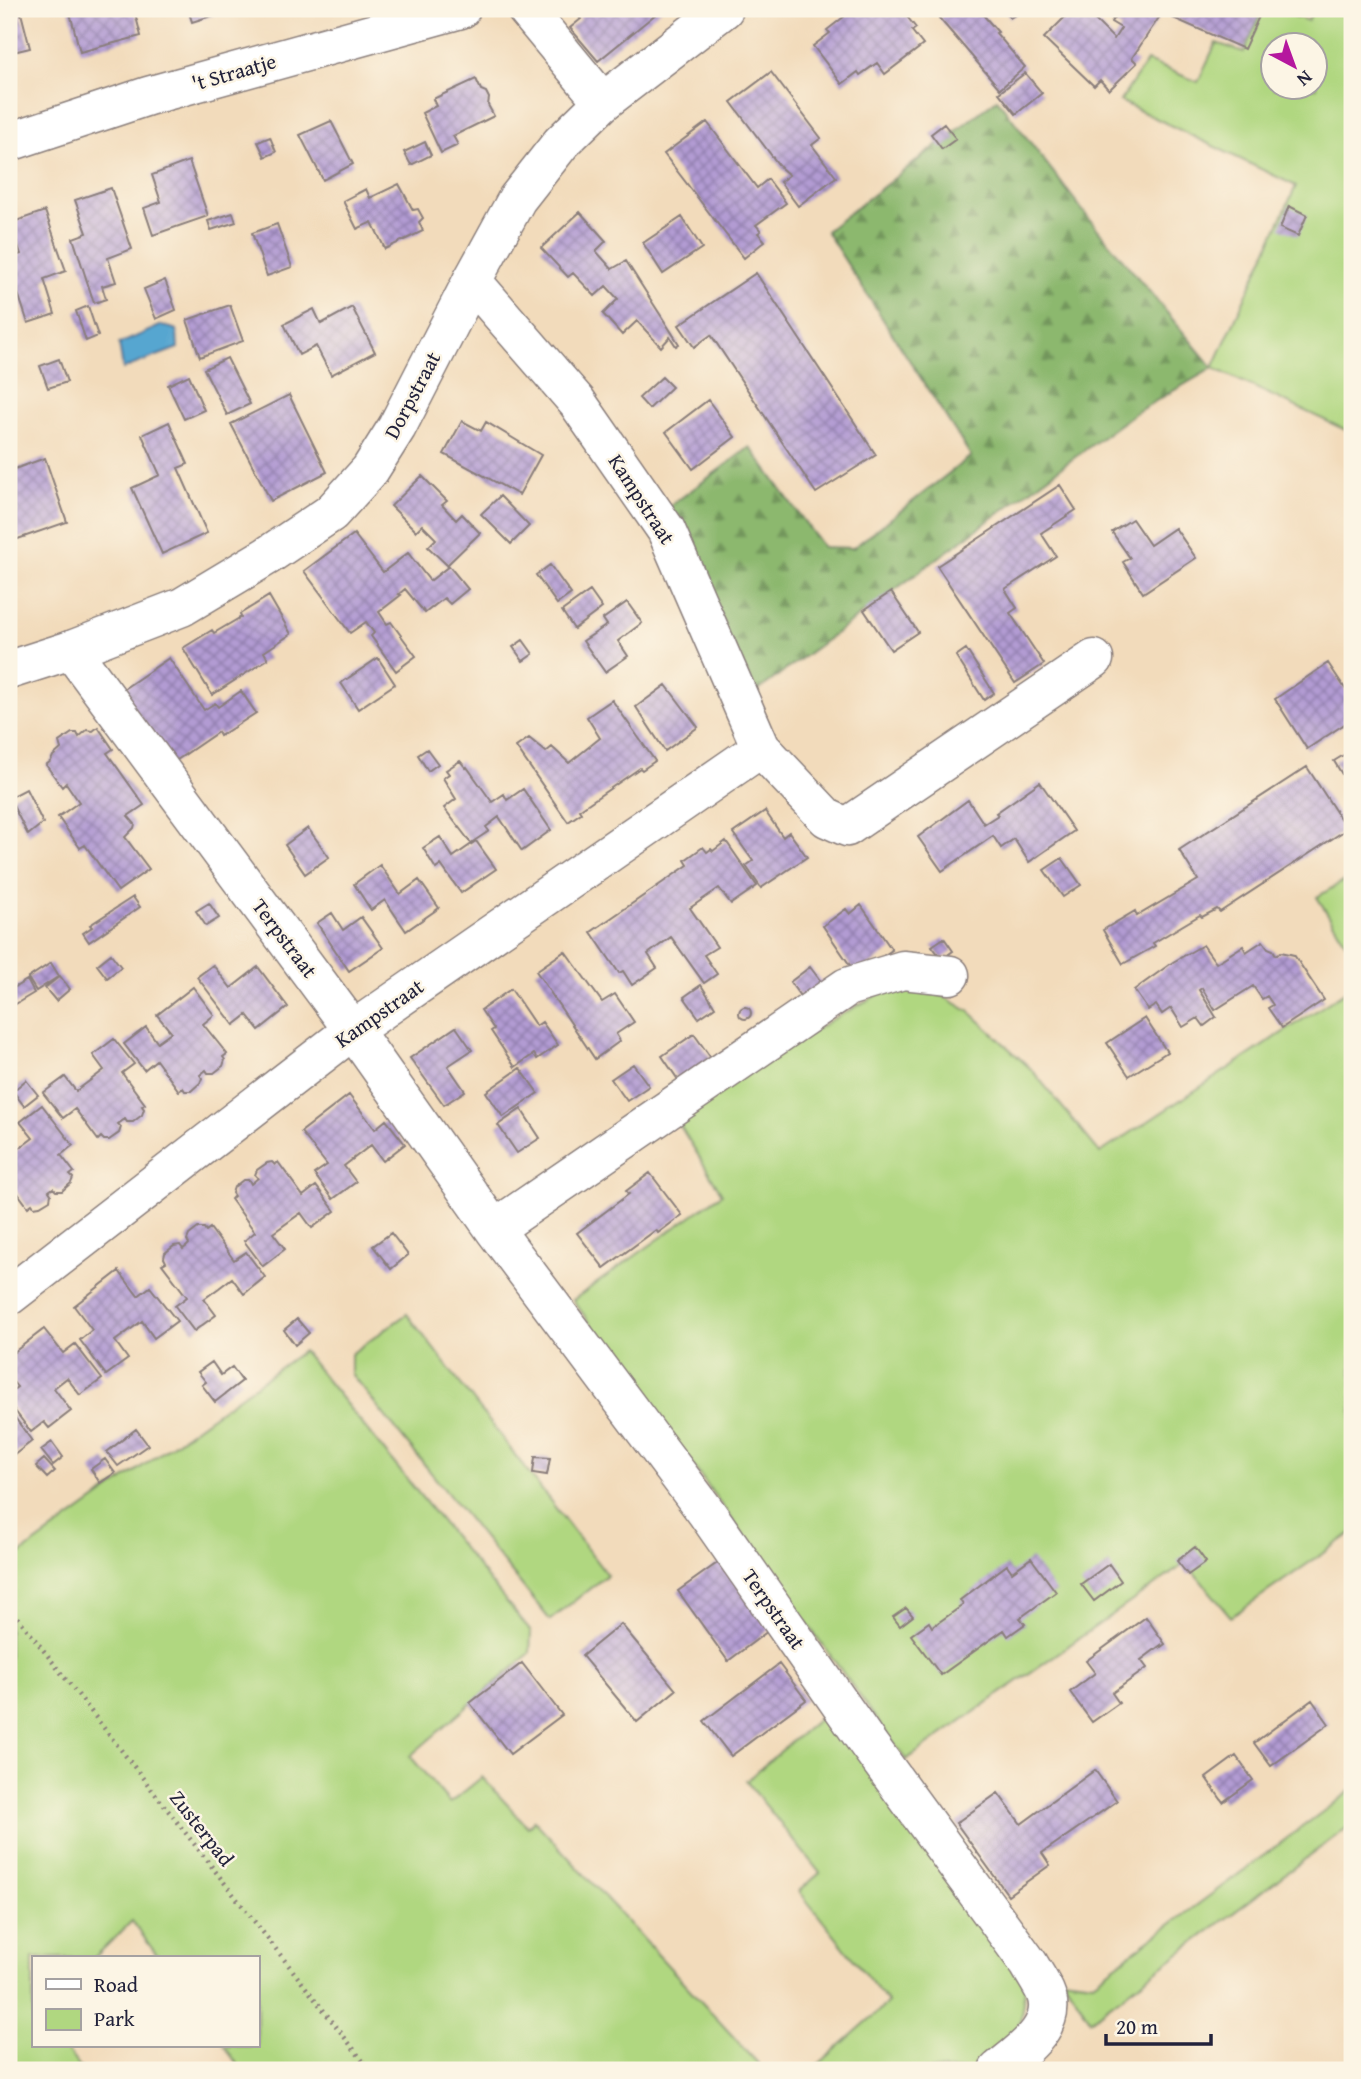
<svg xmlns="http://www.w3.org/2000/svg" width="1361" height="2079" viewBox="0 0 1361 2079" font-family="'Gentium Book Plus',serif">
<defs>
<pattern id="forest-firs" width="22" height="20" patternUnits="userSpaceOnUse" patternTransform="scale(1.75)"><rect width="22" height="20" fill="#8cb86e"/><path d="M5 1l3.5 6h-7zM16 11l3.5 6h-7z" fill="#72955c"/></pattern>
<pattern id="building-cross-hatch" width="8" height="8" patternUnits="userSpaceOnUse" patternTransform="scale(1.75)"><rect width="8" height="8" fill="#b29bd3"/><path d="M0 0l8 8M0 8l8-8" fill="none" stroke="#907eac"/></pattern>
</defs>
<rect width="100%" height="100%" fill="#fcf5e5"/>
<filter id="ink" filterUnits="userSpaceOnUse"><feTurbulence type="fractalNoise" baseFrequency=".0143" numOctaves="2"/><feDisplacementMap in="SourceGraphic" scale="14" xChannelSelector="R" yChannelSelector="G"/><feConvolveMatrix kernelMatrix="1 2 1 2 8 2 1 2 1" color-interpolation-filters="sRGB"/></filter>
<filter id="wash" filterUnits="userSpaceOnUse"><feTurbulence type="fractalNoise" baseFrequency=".00686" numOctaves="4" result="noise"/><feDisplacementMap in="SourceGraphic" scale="28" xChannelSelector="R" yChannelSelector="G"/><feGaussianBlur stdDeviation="1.57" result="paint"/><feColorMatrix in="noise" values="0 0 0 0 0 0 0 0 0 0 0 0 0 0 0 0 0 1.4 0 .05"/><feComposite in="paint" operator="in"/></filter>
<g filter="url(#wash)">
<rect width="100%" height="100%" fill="#f2dbbb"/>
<!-- green -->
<path fill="#b0d780" stroke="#697c5e" stroke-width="2" fill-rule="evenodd" d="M1263,9H1276L1308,21L1313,9H1352V433L1213,368L1296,186L1120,101L1147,61L1198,82L1216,43L1244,52ZM1274,46H1316V88H1274Z
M1352,876V952L1317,897Z
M925,985L970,1012L1031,1069L1100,1153L1352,987V1533L1231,1617L1186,1563L906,1760L573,1300L722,1194L674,1116L833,1019L893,986Z
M407,1314L607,1575L550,1620L351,1374V1354Z
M303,1351L531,1632L530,1653L410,1756L450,1803L482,1777L528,1827L534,1820L764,2070H242L224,2046H257V1958H159L132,1921L94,1958H33V2046H63L82,2070H9V1562Z
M830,1709L1027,1975L1019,2030L971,2070H812L888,2003L799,1891L820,1873L746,1781Z
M1352,1790V1824L1090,2020L1063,1978L1093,1982Z"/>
<!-- forest -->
<path fill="url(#forest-firs)" stroke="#576d54" stroke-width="2" d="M997,99L1090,220L1213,368L1135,413L756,692L666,509L750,447L823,547L853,548L971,456L826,231Z"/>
<!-- water -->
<path fill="#56a6d0" stroke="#3c6486" stroke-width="2" d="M162,325L177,330L178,348L123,369L119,344Z"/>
<g id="blocks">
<!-- building -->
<path fill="url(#building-cross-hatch)" d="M9,9H20L30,48L9,53Z
M69,9H134L141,36L80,52Z
M188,9H219L213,11L214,15L192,22Z
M572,9H662L598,61L570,28L581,19Z
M854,9H901L916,28L912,31L923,45L885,74L877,63L860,75L858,72L842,84L813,46L830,33L827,30Z
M949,9H978L998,32L996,33L1025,67L1000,89L939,18Z
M1004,9H1025L1010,18Z
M1073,9H1084L1114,39L1121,28L1111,22L1120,9H1253L1261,12L1244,49L1162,13L1132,58L1137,63L1109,90L1100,80L1094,86L1044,38Z
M771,72L821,138L812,145L836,177L798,206L780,182L789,175L781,168L731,102Z
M1025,73L1042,93L1016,114L999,93Z
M476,79L481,90L486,92L489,98L488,105L494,116L453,136L458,145L441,153L422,113L436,106L433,99Z
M331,121L353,164L323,180L300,135Z
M707,122L757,188L768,179L786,203L756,225L761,231L758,233L765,241L744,258L664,154Z
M944,124L956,139L942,149L931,134Z
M270,137L276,152L265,157L258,142Z
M425,142L431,155L411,165L404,152Z
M189,161L208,216L153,235L144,208L161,202L152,175Z
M399,184L413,210L418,209L423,218L419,222L423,231L385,249L372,222L357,229L343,201L366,189L370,198Z
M111,188L132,249L108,258L116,282L102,286L106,299L94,303L73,238L87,233L75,200Z
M1289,206L1307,215L1298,236L1280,228Z
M45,211L66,271L44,279L55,314L28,323L9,266V258L21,254L10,223Z
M580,212L606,241L596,251L612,269L626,261L679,344L676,346L670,337L661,347L637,321L622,335L603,314L618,299L606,286L595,296L573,273L568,277L541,248Z
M233,213L236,222L211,230L208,221Z
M682,217L702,248L663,274L643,243Z
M277,224L292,267L267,276L252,233Z
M756,273L876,455L816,493L711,335L694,347L679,325Z
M165,280L176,310L156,319L144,289Z
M230,305L243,341L200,357L187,320Z
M88,306L98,336L86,341L76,311Z
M352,307L375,352L331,375L316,346L299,355L284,324L314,309L321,324Z
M227,358L250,404L227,415L204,369Z
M59,359L67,382L48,388L40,366Z
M189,375L204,410L184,419L168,385Z
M662,377L672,387L649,409L639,398Z
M289,395L327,472L271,501L231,424Z
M708,400L735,437L693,469L666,432Z
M462,421L481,431L486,422L541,455L519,495L444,454Z
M169,422L188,464L178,468L207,533L162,554L132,488L160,475L142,435Z
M45,458L67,522L9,542V471Z
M422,476L447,501L442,505L456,520L462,514L480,533L447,565L428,547L436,539L422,525L416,531L391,506Z
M1060,485L1076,510L1041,533L1056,556L1005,589L1017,608L1010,613L1044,664L1015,683L937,566Z
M500,496L529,526L511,544L481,514Z
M1132,519L1150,545L1175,528L1196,558L1143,593L1123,562L1130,558L1112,532Z
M354,534L383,572L408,553L430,581L449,566L468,589L450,604L444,598L425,613L405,589L399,594L401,595L379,612L387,624L391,622L416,656L396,671L371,636L374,633L366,622L350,633L304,571Z
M550,565L571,594L557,604L536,575Z
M590,591L602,608L574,629L562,611Z
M891,592L918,632L891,650L864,610Z
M269,596L291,634L264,652L268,659L212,695L183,648L212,630L214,633L241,617L240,614Z
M627,602L642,623L618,641L628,656L605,672L583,641L607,625L603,619Z
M523,640L533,654L523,661L513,647Z
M966,649L994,693L984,700L956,656Z
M169,658L204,710L215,703L218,707L241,691L256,713L220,736L218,732L171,764L122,690Z
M378,658L395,684L358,709L341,683Z
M1328,663L1352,699V719L1307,749L1275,699Z
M666,685L698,727L665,751L636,707Z
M612,700L655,761L642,770L640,768L579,810L581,813L568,822L516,747L529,738L546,752L552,747L569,763L600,738L587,717Z
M98,727L113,749L107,753L144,805L128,816L135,824L134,828L125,837L149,869L118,891L85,845L80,848L58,817L79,802L66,783L62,787L46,765L51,761L53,756L61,749L59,742L72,733H77L79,737L87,730L93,731Z
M427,749L438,764L428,771L418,755Z
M1347,753L1352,761V781L1348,784L1334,761Z
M460,761L466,768L467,767L492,802L504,794L507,800L523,789L551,830L522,851L499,817L486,827L489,831L471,843L444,808L456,799L443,778L449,774L446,770Z
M1307,767L1347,829L1220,912L1217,909L1202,917L1200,915L1153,943L1155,946L1123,964L1103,930L1135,911L1137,916L1198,880L1179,850Z
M1040,782L1074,831L1029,862L1014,839L1001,848L993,836L942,871L918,837L968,800L984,824L998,815L996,813Z
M26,789L43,823L28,835L9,798Z
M765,811L783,837L789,832L807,857L761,888L746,866L753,861L733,833Z
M308,828L329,857L305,874L285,845Z
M440,837L453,857L476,841L496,869L461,893L441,865L436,869L423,848Z
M726,841L757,886L731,904L719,888L690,908L717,947L704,955L717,974L704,983L671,937L648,954L657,968L632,985L623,971L619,973L591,932L688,865L685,860L703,847L707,852L711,849L713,851Z
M1062,858L1081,885L1063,897L1044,870Z
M380,865L400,894L419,880L439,908L406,931L385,900L371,910L354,884Z
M133,897L140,907L89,942L83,933L92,927L90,925Z
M209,903L219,918L206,926L196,911Z
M861,905L892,950L856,974L823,926L846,909L850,914Z
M332,913L343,930L361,917L383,948L349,971L317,923Z
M944,938L953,951L942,959L932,946Z
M1263,941L1268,948L1273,950L1276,955L1281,952L1294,955L1324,1000L1282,1028L1268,1008L1273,1005L1267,996L1262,999L1253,986L1215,1010L1202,988L1199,990L1216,1017L1204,1026L1198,1018L1183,1027L1171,1008L1162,1014L1156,1005L1148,1010L1134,990L1173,962L1203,945L1216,963L1243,946L1246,952Z
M565,951L602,1002L615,994L634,1022L616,1034L620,1041L595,1059L536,971Z
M111,954L121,967L107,978L97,965Z
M51,963L59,976L36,991L28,978Z
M213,965L231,988L258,967L288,1007L259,1030L247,1015L234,1025L197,977Z
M810,967L826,988L805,1003L790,982Z
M60,976L70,989L56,1001L45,988Z
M27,980L34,993L14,1005L11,1001L9,1002V984L12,989Z
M701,985L715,1007L699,1018L684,997Z
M193,987L214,1015L203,1024L227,1054L223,1057L225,1060L223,1066L214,1073H208L206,1070L200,1075L202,1078L200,1083L191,1091H185L183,1088L179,1091L156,1060L144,1070L124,1044L146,1027L157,1042L171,1032L157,1015Z
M511,989L536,1026L542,1022L558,1045L537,1059L534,1054L515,1067L491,1031L494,1029L481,1010Z
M739 1013a6 6 0 1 1 12 0a6 6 0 1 1-12 0Z
M1145,1018L1167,1052L1129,1076L1107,1043Z
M456,1027L472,1050L448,1066L465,1091L444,1105L410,1058Z
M694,1034L713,1061L681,1084L662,1056Z
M114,1039L134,1064L122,1073L145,1104L142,1106L144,1109L142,1115L133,1122H127L125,1119L118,1124L121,1127L119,1133L109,1140H104L101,1137L98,1140L75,1109L63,1118L43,1093L65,1077L76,1091L104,1070L93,1055Z
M633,1064L649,1086L627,1101L611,1079Z
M520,1068L538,1093L503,1117L486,1092Z
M26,1080L38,1095L24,1106L13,1091Z
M349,1095L375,1129L386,1120L405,1144L383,1161L371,1145L344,1166L356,1182L333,1199L314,1174L327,1165L301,1132Z
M42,1105L73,1145L61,1155L74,1172L70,1175L73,1178L71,1183L62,1191H56L53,1188L49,1191L51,1194L50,1200L40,1206L34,1207L32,1204L28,1207L14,1188L9,1192V1156L33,1138L20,1122Z
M521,1109L540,1138L517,1153L498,1125Z
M272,1162L275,1165L278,1162L303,1196L316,1186L335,1211L312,1228L301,1213L273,1233L285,1249L263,1266L244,1241L255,1232L231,1199L234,1196L232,1193L234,1187L243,1180H249L251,1184L258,1178L255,1175L257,1170L267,1163Z
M650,1173L682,1215L658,1233L656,1230L604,1268L577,1233L629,1194L626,1191Z
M198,1228H204L206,1231L210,1228L234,1260L246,1252L265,1277L244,1294L232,1278L219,1288L204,1299L216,1315L194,1331L175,1306L187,1297L162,1264L166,1262L164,1258L165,1253L174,1246L180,1245L183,1249L187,1246L189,1244L187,1240L189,1235Z
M391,1233L408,1255L391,1269L373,1246Z
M119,1271L138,1296L150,1287L177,1321L154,1338L142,1321L115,1341L128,1359L106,1375L80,1340L92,1330L74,1306Z
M297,1319L309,1333L295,1345L284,1330Z
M44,1329L63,1353L75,1344L102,1379L80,1395L67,1378L54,1388L71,1411L49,1428L44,1422L31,1432L9,1403V1393L17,1387L9,1377V1356Z
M212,1362L221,1375L232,1367L242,1381L215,1402L202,1385L206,1382L198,1372Z
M13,1415L32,1441L9,1459V1418Z
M136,1429L148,1445L118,1466L107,1452Z
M52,1442L63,1457L53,1465L41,1450Z
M535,1457L550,1458L547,1475L533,1473Z
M44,1459L55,1471L47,1478L36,1466Z
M105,1459L115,1473L100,1483L91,1469Z
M1195,1547L1206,1562L1188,1575L1177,1561Z
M1031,1558L1056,1592L1020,1618L1025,1624L1008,1636L1004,1630L941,1675L911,1635L929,1622L932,1627L963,1605L960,1600L1007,1565L1012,1572Z
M723,1559L772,1628L728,1661L678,1591Z
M1109,1564L1121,1581L1094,1601L1081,1584Z
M906,1608L913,1616L900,1626L893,1617Z
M1146,1617L1165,1644L1161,1647V1645L1141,1660L1147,1668L1112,1693L1119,1703L1092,1722L1070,1692L1095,1673L1086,1661Z
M621,1624L676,1690L637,1722L582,1656Z
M522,1663L562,1715L510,1754L470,1703Z
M779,1664L806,1700L731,1756L704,1721Z
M1312,1700L1329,1724L1271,1766L1254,1743Z
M1236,1756L1253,1780L1223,1802L1206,1778Z
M1095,1770L1117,1801L1042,1853L1050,1865L1008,1895L956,1823L998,1793L1021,1824Z"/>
</g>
</g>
<g filter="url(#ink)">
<use href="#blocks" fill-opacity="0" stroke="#8a7e7b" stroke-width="2"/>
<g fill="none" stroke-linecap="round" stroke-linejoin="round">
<defs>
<path id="street" d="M526,9L603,102
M9,142L148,96L461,9
M472,281L577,402L666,530L761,748L827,818L847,827L1094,659
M71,650L353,1030L494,1229L706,1512L866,1741L1029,1964C1034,1973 1041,1983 1045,1992C1060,2026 1020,2052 998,2070
M494,1229L847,987L903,970L950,975
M9,1296L353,1030L761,748"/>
<path id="secondary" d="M9,670L71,650L182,607L267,556L331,513L370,470L397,427L472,281L517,199L561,143L603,102L724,9"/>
</defs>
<!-- street casing -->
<use href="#street" stroke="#8a7e7b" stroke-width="41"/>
<!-- secondary casing -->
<use href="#secondary" stroke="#8a7e7b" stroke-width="41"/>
<!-- path -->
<path stroke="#8a7e7b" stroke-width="4.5" stroke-dasharray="2 5" stroke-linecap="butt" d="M9,1606L370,2070"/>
<!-- street -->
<use href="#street" stroke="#fff" stroke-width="38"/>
<!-- secondary -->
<use href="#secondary" stroke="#fff" stroke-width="38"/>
</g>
</g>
<g text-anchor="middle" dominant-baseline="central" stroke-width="5" stroke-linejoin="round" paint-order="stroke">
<!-- street labels -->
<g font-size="21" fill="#22223b" stroke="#fcf5e5">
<text transform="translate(234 72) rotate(-16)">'t Straatje</text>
<text transform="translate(412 395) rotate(-62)">Dorpstraat</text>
<text transform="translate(642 499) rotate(57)">Kampstraat</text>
<text transform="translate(285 938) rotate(53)">Terpstraat</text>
<text transform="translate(379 1013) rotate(-35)">Kampstraat</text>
<text transform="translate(774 1609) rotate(55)">Terpstraat</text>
<text transform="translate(202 1828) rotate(52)">Zusterpad</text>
</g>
</g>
<!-- margin -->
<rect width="1361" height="2079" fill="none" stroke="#fcf5e5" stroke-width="35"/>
<!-- legend -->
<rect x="32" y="1956" width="228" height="91" fill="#fcf5e5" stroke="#a5a1a1" stroke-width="2"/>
<rect x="46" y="1979" width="35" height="10" fill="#ffffff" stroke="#a5a1a1" stroke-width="2"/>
<text x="94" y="1992" font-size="21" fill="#22223b">Road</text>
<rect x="46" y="2009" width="35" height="21" fill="#b0d780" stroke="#a5a1a1" stroke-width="2"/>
<text x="94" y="2026" font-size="21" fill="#22223b">Park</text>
<!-- north arrow -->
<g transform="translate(1294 66) rotate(139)"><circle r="33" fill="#fcf5e5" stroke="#a5a1a1" stroke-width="2"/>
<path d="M0-5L12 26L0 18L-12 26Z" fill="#b5179e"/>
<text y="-10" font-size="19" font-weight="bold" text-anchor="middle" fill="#22223b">N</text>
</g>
<!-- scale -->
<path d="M1106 2034v10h105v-10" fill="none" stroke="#22223b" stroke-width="3.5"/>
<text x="1116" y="2034" font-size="21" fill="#22223b" stroke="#fcf5e5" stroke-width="5" paint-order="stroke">20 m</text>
</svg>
